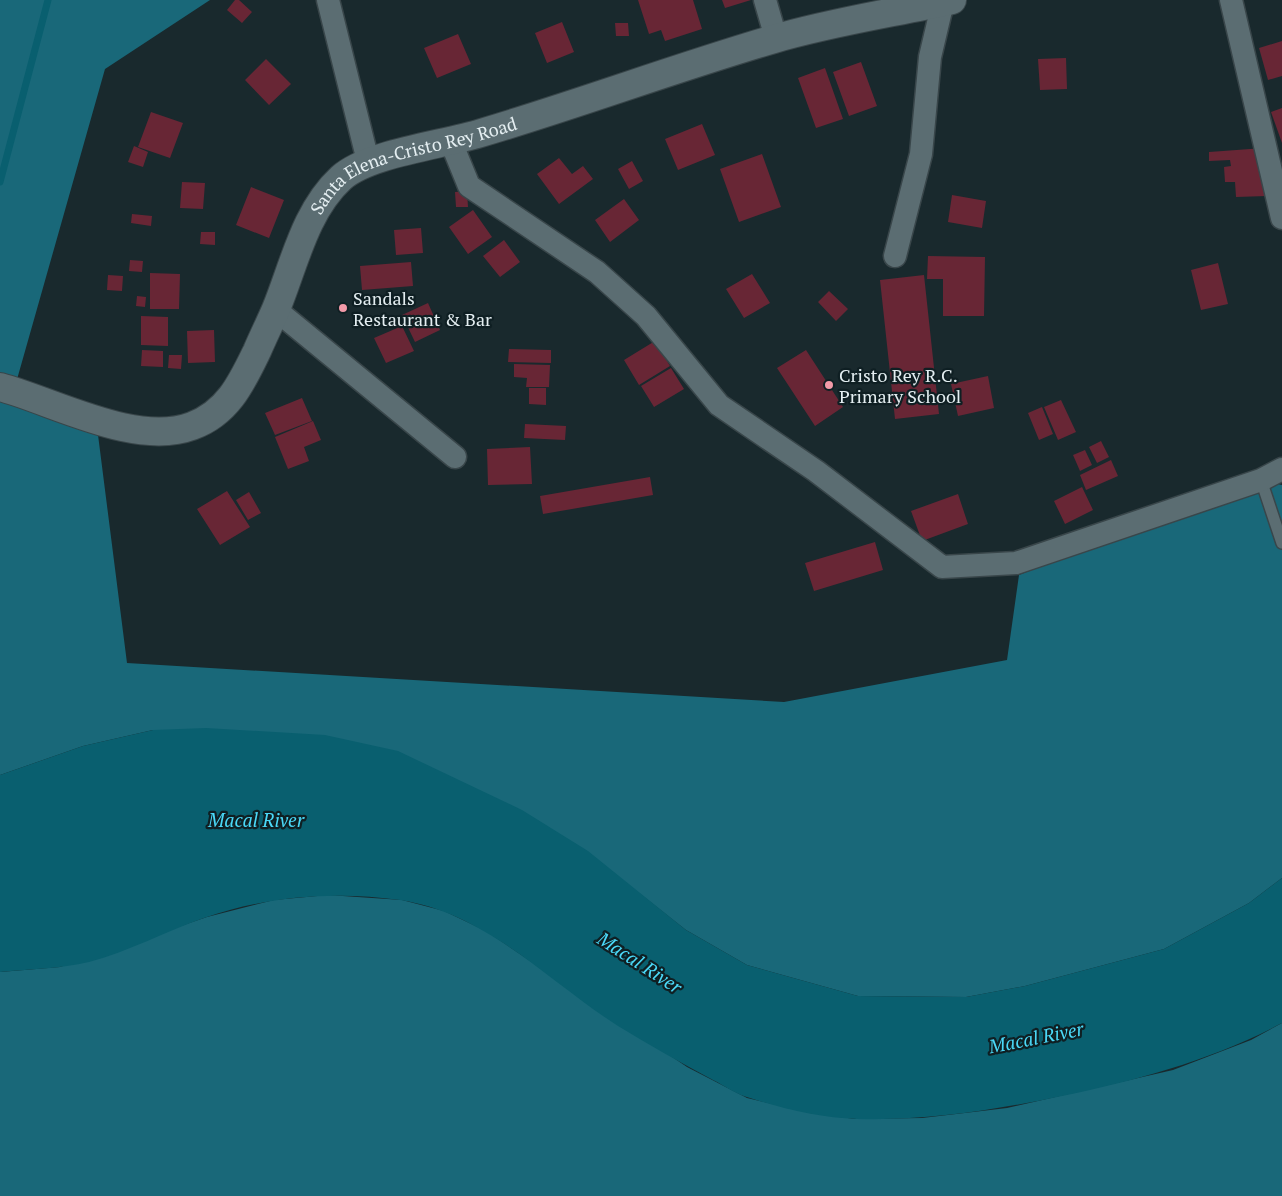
<svg xmlns="http://www.w3.org/2000/svg" width="1282" height="1196" viewBox="0 0 1282 1196" font-family="'PT Serif',serif">
<rect width="100%" height="100%" fill="#19292d"/>
<!-- forest -->
<path fill="#196879" d="M0,0H210L105,69L14,390L96,419L127,663L784,702L1007,660L1019,575L1261,480L1282,485V878L1249,903L1164,949L1025,986L966,997L858,996L747,965L686,930L639,893L153,730L83,746L0,775Z
M328,895L402,900L444,911L486,931L687,1067L747,1098L810,1113L855,1119L922,1118L1007,1108L1173,1070L1251,1040L1282,1023V1196H0V972L60,967L207,917L274,900Z"/>
<!-- water -->
<path fill="#095f6f" d="M206,728L325,735L398,751L522,810L588,851L686,930L747,965L858,996L966,997L1025,986L1164,949L1249,903L1282,878V1023C1212,1060 1138,1080 1062,1096C995,1110 926,1121 857,1119C822,1118 783,1109 750,1098C737,1095 725,1086 713,1080C681,1063 649,1045 618,1026C548,981 486,913 400,900C334,891 267,896 204,918C166,931 128,952 89,962C60,969 29,969 0,972V775L83,746L153,730Z"/>
<g fill="none" stroke-linecap="round" stroke-linejoin="round">
<!-- stream -->
<path stroke="#095f6f" stroke-width="7" d="M0,182L48,0"/>
</g>
<!-- building -->
<path fill="#682635" d="M235,0H239L252,12L242,23L227,10Z
M638,0H693L702,29L665,41L661,30L649,34Z
M722,0H751L725,8Z
M562,22L574,52L547,63L535,33Z
M615,23H628L629,36H616Z
M458,34L471,64L437,78L424,48Z
M1282,41V76L1268,80L1259,48Z
M1066,58L1067,89L1040,90L1038,59Z
M266,59L291,84L269,105L245,80Z
M861,62L877,106L849,116L833,72Z
M825,68L843,119L816,128L798,78Z
M1282,108V143L1271,112Z
M151,112L183,123L170,158L138,147Z
M702,124L715,155L678,170L665,139Z
M134,146L148,152L143,167L128,162Z
M1264,148L1267,196L1236,197L1235,182H1225L1224,167L1231,166L1230,160L1209,161V152Z
M762,154L781,207L739,222L720,169Z
M559,158L572,174L583,166L593,179L559,204L537,174Z
M632,161L643,181L629,189L618,169Z
M182,182L205,183L203,209L180,208Z
M251,187L284,200L269,238L236,225Z
M467,191L468,207H456L455,192Z
M952,195L986,201L982,228L948,222Z
M624,199L639,220L610,242L595,220Z
M473,210L492,237L468,254L449,227Z
M132,214L152,216L151,226L131,223Z
M421,228L423,253L396,255L394,230Z
M201,232H215V245L200,244Z
M504,240L520,262L500,277L483,256Z
M928,256L985,257L984,316H943V279H927Z
M130,260L143,261L142,272L129,271Z
M411,262L413,286L362,290L360,266Z
M1218,263L1228,304L1201,310L1191,270Z
M150,273L180,274L179,309H150Z
M752,274L770,303L744,318L726,289Z
M108,275L123,276L122,291L107,290Z
M924,275L939,414L895,419L880,280Z
M829,291L848,309L836,321L818,302Z
M137,296L146,297L145,307L136,306Z
M428,303L440,330L415,342L402,315Z
M141,316L168,317V346L141,345Z
M402,326L414,351L386,363L374,338Z
M214,330L215,362L188,363L187,331Z
M655,341L670,366L639,385L624,360Z
M509,349L551,350V363L508,362Z
M142,350L163,351V367L141,366Z
M806,350L843,407L815,426L777,368Z
M169,355H182L181,369L168,368Z
M514,364L550,365L549,387H526L527,378L514,377Z
M671,368L684,389L654,407L641,386Z
M988,376L994,408L958,416L951,384Z
M529,388H546V405L529,404Z
M302,398L312,421L275,435L265,413Z
M1061,400L1076,432L1058,440L1044,407Z
M1042,407L1053,434L1039,440L1028,413Z
M313,421L321,440L304,447L309,461L288,469L275,437Z
M525,424L566,426L565,440L524,438Z
M1101,441L1109,457L1097,463L1089,447Z
M530,447L532,484L488,485L487,449Z
M1085,450L1092,465L1080,471L1073,455Z
M1111,460L1118,476L1086,490L1080,475Z
M650,477L653,495L543,514L540,496Z
M1082,487L1093,510L1065,524L1054,501Z
M227,491L250,527L220,545L197,509Z
M249,492L261,513L248,520L236,500Z
M958,494L968,524L922,541L911,511Z
M875,542L883,570L814,591L805,563Z"/>
<g fill="none" stroke-linecap="round" stroke-linejoin="round">
<defs>
<path id="lane" d="M1261,480L1282,543"/>
<path id="street" d="M328,0L368,161
M765,0L776,38
M1231,0L1282,218
M451,142L469,186L597,272L646,316L719,405L816,471L942,567L1016,563L1261,480L1282,469
M895,256L921,154L930,57L943,2
M276,310L455,457"/>
<g id="secondary">
<path id="s1" d="M0,387C55,402 136,447 192,426C228,413 242,382 257,351C263,337 270,323 276,309C294,265 305,211 341,178C369,153 443,145 481,133C579,104 675,68 774,39C831,22 893,13 952,0"/>
</g>
</defs>
<!-- lane casing -->
<use href="#lane" stroke="#39464a" stroke-width="14"/>
<!-- street casing -->
<use href="#street" stroke="#39464a" stroke-width="25"/>
<!-- secondary casing -->
<use href="#secondary" stroke="#39464a" stroke-width="30"/>
<!-- lane -->
<use href="#lane" stroke="#5b6d72" stroke-width="11"/>
<!-- street -->
<use href="#street" stroke="#5b6d72" stroke-width="22"/>
<!-- secondary -->
<use href="#secondary" stroke="#5b6d72" stroke-width="28"/>
</g>
<!-- markers -->
<g fill="#f39aa8" stroke="#0f1f23" stroke-width="2">
<circle cx="343" cy="308" r="5"/>
<circle cx="829" cy="385" r="5"/>
</g>
<g text-anchor="middle" dominant-baseline="central" stroke-width="4.5" stroke-linejoin="round" paint-order="stroke">
<!-- street labels -->
<g font-size="18" fill="#e4eef1" stroke="#0f1f23">
<text stroke="none"><textPath href="#s1" startOffset="566">Santa Elena-Cristo Rey Road</textPath></text>
</g>
<!-- poi labels -->
<g font-size="18" fill="#e4eef1" stroke="#0f1f23" text-anchor="start">
<text x="353" y="298">Sandals<tspan x="353" dy="21">Restaurant &amp; Bar</tspan></text>
<text x="839" y="375">Cristo Rey R.C.<tspan x="839" dy="21">Primary School</tspan></text>
</g>
<!-- water labels -->
<g font-size="19" font-style="italic" fill="#4ad8f7" stroke="#0f1f23">
<text x="256" y="819">Macal River</text>
<text transform="translate(640 962) rotate(33)">Macal River</text>
<text transform="translate(1036 1037) rotate(-11)">Macal River</text>
</g>
</g>
</svg>
